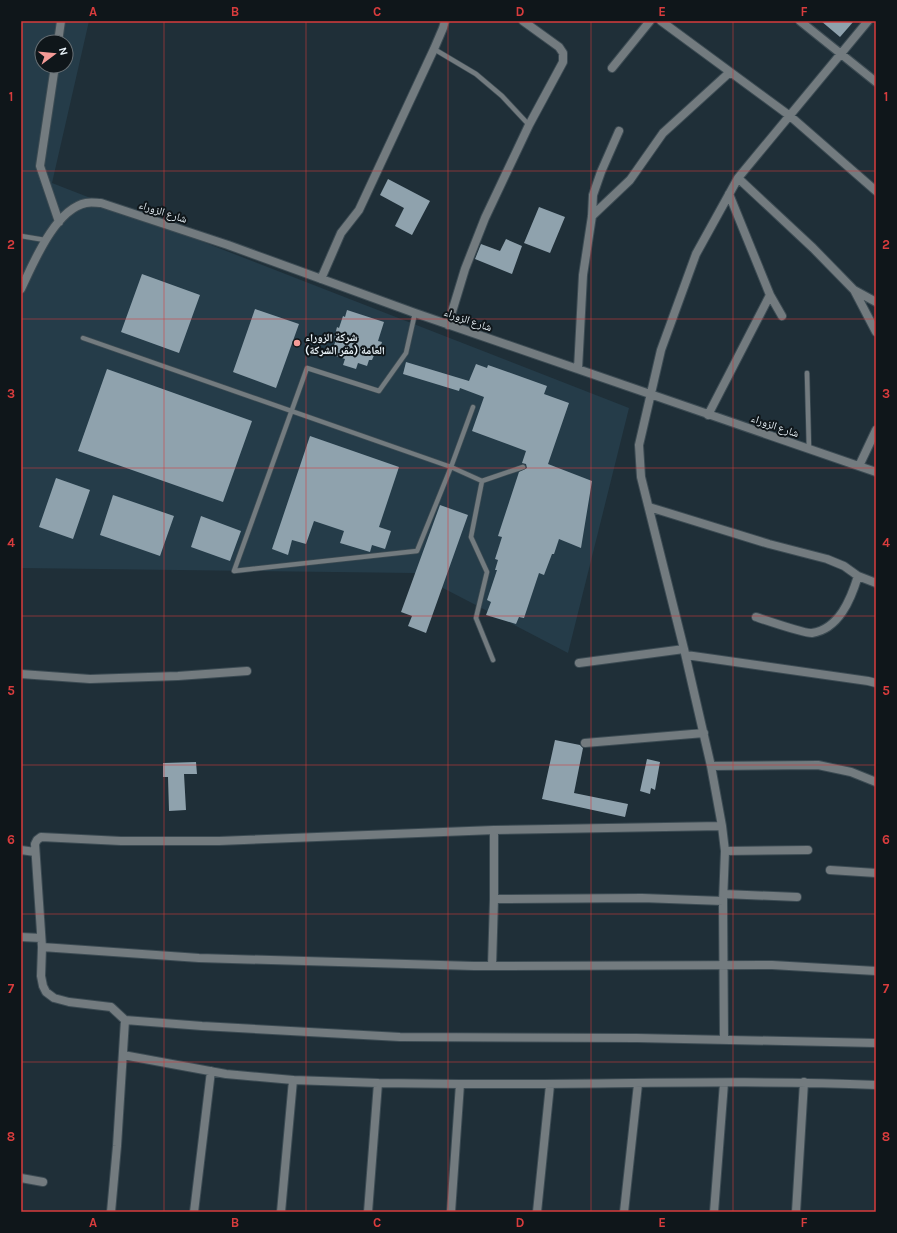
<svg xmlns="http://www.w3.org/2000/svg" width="897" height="1233" viewBox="0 0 897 1233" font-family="Karla,'Noto Naskh Arabic',sans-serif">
<rect width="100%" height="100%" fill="#1f2f38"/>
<!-- built -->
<path fill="#253c49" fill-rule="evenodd" d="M21,21H89L52,183L629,408L568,653L414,573L21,568ZM42,42H66V66H42Z"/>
<!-- building -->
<path fill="#8fa2ad" d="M821,21H854L840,37Z
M388,179L430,201L412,235L395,226L404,208L380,195Z
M539,207L565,217L550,253L524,243Z
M506,239L522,246L512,274L475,259L481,244L500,251Z
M142,274L200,295L179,353L121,332Z
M255,309L299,324L276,388L233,372Z
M347,310L384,322L378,341L382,342L378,354L375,353L372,360H369L367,366L358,363L356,369L343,365L345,359L333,355L335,348H333L336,340L334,339L337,327L339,328L343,316L345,317Z
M406,362L469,381L476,364L487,368L488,365L547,386L544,394L569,403L548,464L592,481L581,548L559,539L554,554H552L544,575L539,573L524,618L519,617L516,624L486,615L491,602L487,600L497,570H495L498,560L495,559L502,537L498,536L519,472L527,468L526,464L522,463L526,451L472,431L484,397L460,388L459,391L403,374Z
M107,369L252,421L223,502L78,451Z
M310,436L399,467L379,527L391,531L385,549L372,545L370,552L340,543L344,531L314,521L306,544L292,540L288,555L272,549Z
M56,478L90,490L73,539L39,527Z
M113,495L174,516L160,556L100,535Z
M440,505L468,515L426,633L408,626L412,616L401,612Z
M201,516L241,531L230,561L191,547Z
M555,740L580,745L583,748L574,793L628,804L625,817L542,799Z
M647,759L660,762L655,790L651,788L650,794L640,791Z
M196,762L197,774H184L186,810L169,811L168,777H163V763Z"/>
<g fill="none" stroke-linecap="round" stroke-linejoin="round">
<defs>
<path id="lane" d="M434,49L476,74L502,96L529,125
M21,236L45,240
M415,313L406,353L379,391L307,368L234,571L417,551L451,467L473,407
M83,338L451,467L482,481L523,467
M807,373L809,449
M482,481L471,537L487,572L476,618L493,660"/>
<path id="street" d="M661,21L790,116L876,191
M800,21L876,82
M58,42L61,21
M55,66L40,166L59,222
M612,68L650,21
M738,178L813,248L854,290L876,332
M729,194L770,295L782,316
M592,216L630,180L663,133L730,72
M321,279L341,233L359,210L434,49L443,28L445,21
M21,289C33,264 55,209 86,203C91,202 97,203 101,203L228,245L415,313L876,472
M854,290L876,302
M448,325L465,269L485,218L529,125L563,62V53L559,47L523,21
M578,369L583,275L592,216L593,195L601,172L619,131
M708,415L770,295
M859,466L876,430
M649,507L769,544L827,559L844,566L858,576L876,583
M756,617C765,620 806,634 812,633C839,629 851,599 858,576
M686,655L868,681L876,683
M579,663L684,649
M21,674L90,679L178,676L247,671
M585,743L704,733
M711,766L818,765L851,772L876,782
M722,826L494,830L219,841H121L41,837L37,840L35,844L42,947L41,976L43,986L46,992L54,998L69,1002L111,1007L125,1020L202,1026L400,1037L637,1038L876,1043
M21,850L35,852
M725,851L808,850
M830,870L876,873
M724,894L797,897
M494,899L642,898L723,901
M21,937L41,938
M42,947L199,958L474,966L772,965L876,971
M492,966L494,899V830
M724,1040L723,901L725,851L722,826L711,766L684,649L641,477L639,445L661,350L696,254L738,178L868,21
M123,1055L226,1074L293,1080L378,1083
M21,1178L43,1182
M111,1212L117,1146L125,1020
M194,1212L211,1071
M281,1212L293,1080
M368,1212L378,1083L460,1084
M451,1212L460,1084C599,1085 737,1079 876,1085
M537,1212L550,1085
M624,1212L638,1084
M714,1212L724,1083
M796,1212L804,1082"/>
</defs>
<!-- lane casing -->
<use href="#lane" stroke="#3c4b53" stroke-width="6"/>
<!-- street casing -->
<use href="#street" stroke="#3c4b53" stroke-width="10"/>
<!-- lane -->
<use href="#lane" stroke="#737b7f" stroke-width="4.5"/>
<!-- street -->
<use href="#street" stroke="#737b7f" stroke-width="8"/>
</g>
<!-- grid -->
<path fill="none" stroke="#d83c3d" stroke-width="1" stroke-opacity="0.55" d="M164,21V1212M306,21V1212M448,21V1212M591,21V1212M733,21V1212M21,171H876M21,319H876M21,468H876M21,616H876M21,765H876M21,914H876M21,1062H876"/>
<!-- markers -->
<circle fill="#f59b97" stroke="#0f161a" stroke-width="1.5" cx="297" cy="343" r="4"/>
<g text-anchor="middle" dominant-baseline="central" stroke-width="4" stroke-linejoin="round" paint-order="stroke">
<!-- street labels -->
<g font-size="11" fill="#ebf5fb" stroke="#0f161a">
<text transform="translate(163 212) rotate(18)">شارع الزوراء</text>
<text transform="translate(468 320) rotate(19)">شارع الزوراء</text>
<text transform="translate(775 426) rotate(19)">شارع الزوراء</text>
</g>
<!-- poi labels -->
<g font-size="11" font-weight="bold" fill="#ebf5fb" stroke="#0f161a" text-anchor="start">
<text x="305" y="337">شركة الزوراء<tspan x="305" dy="13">العامة (مقر الشركة)</tspan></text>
</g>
</g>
<!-- border -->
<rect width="897" height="1233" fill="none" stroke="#0f161a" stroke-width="44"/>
<!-- north arrow -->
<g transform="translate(54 54) rotate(74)"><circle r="19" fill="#0f161a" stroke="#676f74"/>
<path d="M0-3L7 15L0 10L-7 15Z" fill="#f59b97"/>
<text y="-6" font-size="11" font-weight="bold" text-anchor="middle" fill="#ebf5fb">N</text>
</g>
<rect x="22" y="22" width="853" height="1189" fill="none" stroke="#d83c3d" stroke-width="1.5"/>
<g font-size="13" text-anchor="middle" font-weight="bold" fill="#d83c3d">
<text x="93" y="16">A</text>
<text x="235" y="16">B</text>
<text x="377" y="16">C</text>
<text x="520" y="16">D</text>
<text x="662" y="16">E</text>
<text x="804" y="16">F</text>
<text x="11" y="101">1</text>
<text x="886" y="101">1</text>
<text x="11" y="249">2</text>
<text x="886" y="249">2</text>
<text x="11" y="398">3</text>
<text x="886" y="398">3</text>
<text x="11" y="547">4</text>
<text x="886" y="547">4</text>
<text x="11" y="695">5</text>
<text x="886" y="695">5</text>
<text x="11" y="844">6</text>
<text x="886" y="844">6</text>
<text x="11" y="993">7</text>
<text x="886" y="993">7</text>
<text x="11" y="1141">8</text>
<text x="886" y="1141">8</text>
<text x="93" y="1227">A</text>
<text x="235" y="1227">B</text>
<text x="377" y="1227">C</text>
<text x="520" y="1227">D</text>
<text x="662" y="1227">E</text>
<text x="804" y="1227">F</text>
</g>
</svg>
